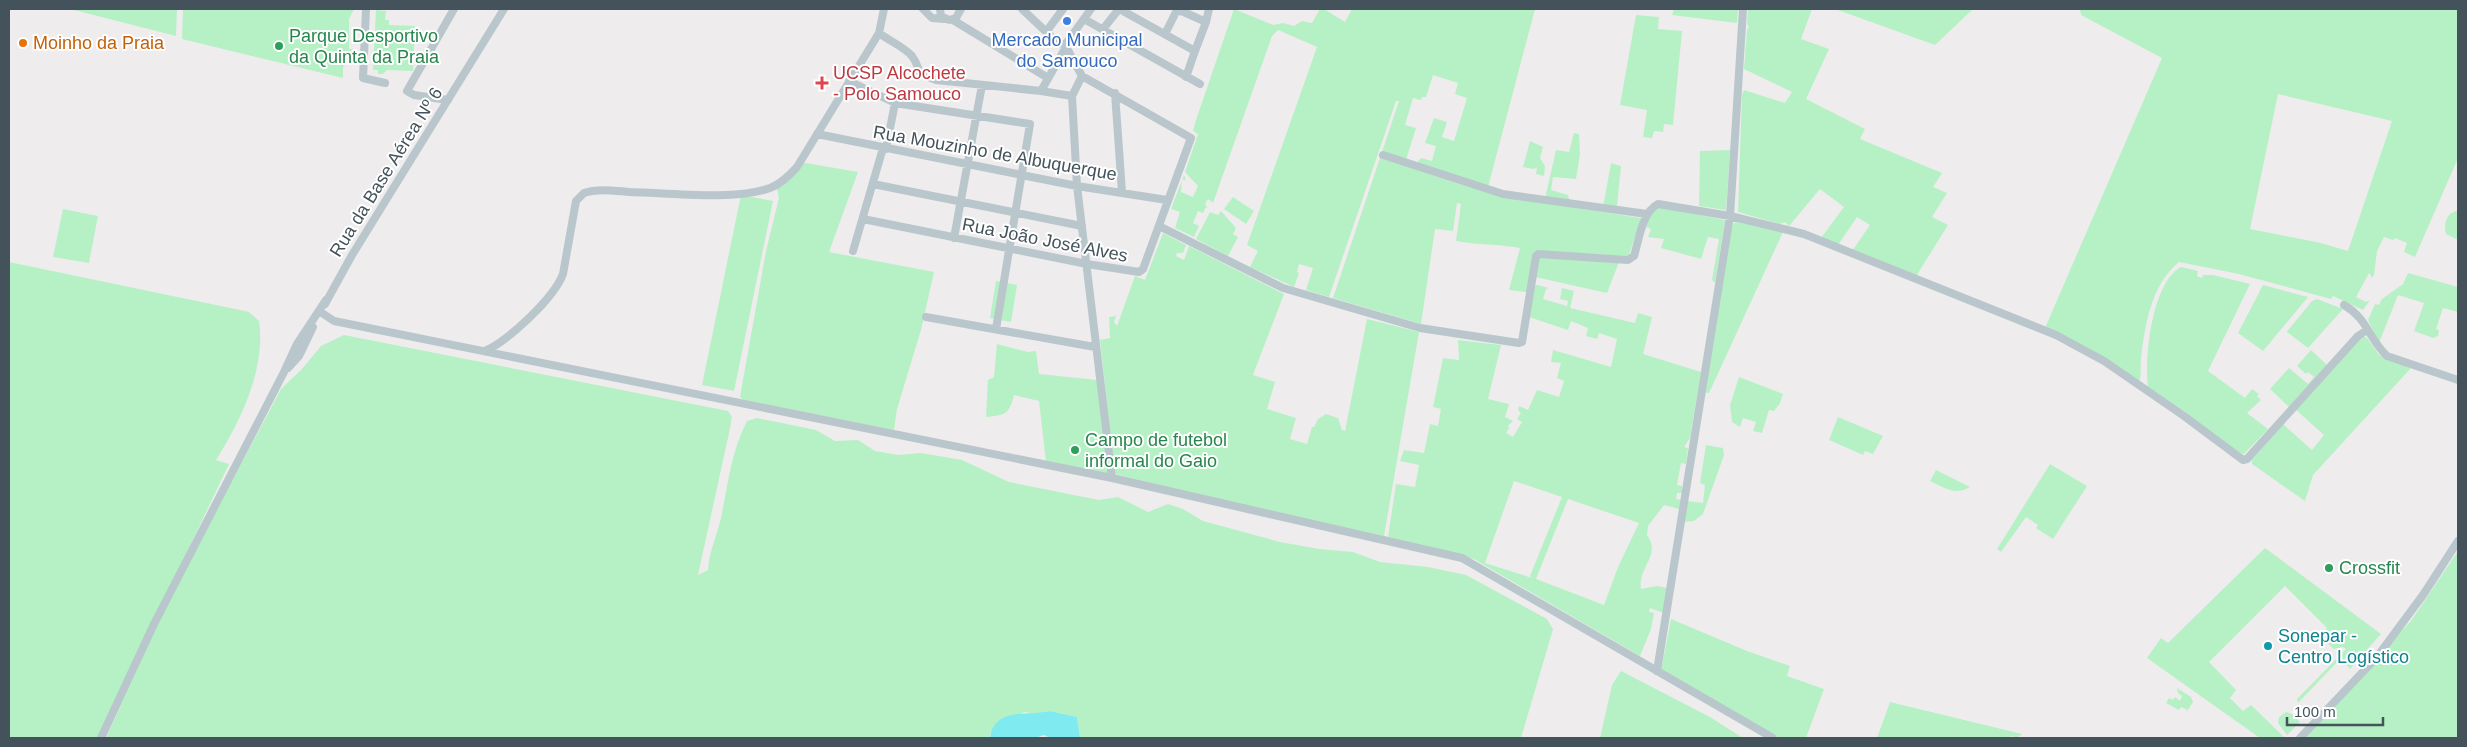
<svg xmlns="http://www.w3.org/2000/svg" width="2467" height="747" viewBox="0 0 2467 747" font-family="Arial,sans-serif">
<rect width="100%" height="100%" fill="#efeced"/>
<!-- green -->
<path fill="#b6f1c5" fill-rule="evenodd" d="M70,9H177L176,36Z
M183,9H354L349,19V49H353L352,54H348V62L343,67V78L182,39Z
M1234,9L1273,25L1283,23L1294,26L1302,21L1312,23L1320,9H1324L1345,22L1352,9H1535L1488,187L1417,163L1421,158L1432,161L1436,146L1425,143L1434,118L1447,122L1442,137L1454,141L1467,98L1455,94L1458,83L1433,75L1426,97H1422L1421,100L1413,98L1405,125L1416,128L1406,160L1382,152L1399,101H1396L1329,297L1306,290L1313,268L1299,264L1297,272L1299,273L1294,287L1250,267L1258,251L1247,245L1317,47L1278,30L1272,36L1213,203L1208,199L1205,204L1208,208L1206,207L1203,213L1198,211L1193,223L1199,226L1194,237L1175,228L1180,212L1171,209L1184,175L1186,180L1182,179L1181,192L1193,197L1198,186L1185,172L1198,134L1193,131L1196,120Z
M1674,9H1738L1737,23L1672,15Z
M1748,9H1812L1801,39L1829,49L1806,99L1865,129L1860,139L1942,173L1933,187L1947,193L1932,217L1948,225L1915,278L1867,255L1864,256L1852,251L1870,225L1857,217L1838,245L1821,238L1844,207L1820,189L1789,226L1785,222L1780,224L1738,212L1742,95L1744,90L1785,103L1792,92L1744,69L1747,30L1749,27L1747,24Z
M1835,9H1973L1935,45Z
M2080,9H2458V158L2415,257L2404,252L2407,243L2395,238L2393,240L2384,237L2377,251L2374,275L2372,278L2369,273L2356,297L2366,302L2370,300L2363,310L2333,296L2331,299L2239,274L2179,262C2151,285 2145,325 2141,359C2140,366 2142,376 2139,381L2045,328L2162,58L2081,15ZM2278,94L2392,121L2348,251L2321,243L2250,229Z
M376,10L386,11L385,20H389V25L415,26L413,71L387,70L383,74H378V70H373Z
M1636,15L1659,17L1658,29L1682,31L1673,125L1664,124L1663,132L1654,131L1652,138L1643,137L1647,110L1620,105Z
M1574,133L1579,134L1580,154L1576,179L1553,177L1551,190L1568,195L1570,202L1545,199L1556,150L1569,152Z
M1530,141L1543,147L1540,158L1545,166L1544,176L1536,174L1537,167L1534,169L1523,167Z
M1730,150L1726,210L1699,206L1700,151Z
M1380,158H1384L1459,184L1531,201L1641,218L1629,255L1626,256L1539,251L1527,292L1509,290L1520,248C1498,244 1477,245 1456,241L1461,204L1457,203L1453,231L1435,229L1421,324L1333,298Z
M800,162L858,172L829,252L934,272L921,330L897,409L894,430L744,400L740,397L766,251L779,198L776,185Z
M1611,163L1621,166L1617,206L1614,208L1603,207Z
M741,195L773,201L734,391L702,385Z
M1233,197L1254,211L1246,224L1224,209Z
M1659,207L1725,220L1715,283L1712,280L1719,239L1708,237L1701,259L1661,248L1664,239L1648,237L1651,229L1646,227L1651,211Z
M63,209L98,216L89,263L53,257Z
M1221,211L1236,228L1233,234L1238,237L1228,256L1196,239L1210,212L1218,215Z
M2458,211V240L2446,234C2443,224 2447,211 2458,211Z
M1740,221L1783,232L1709,393L1703,392L1731,229L1734,223Z
M1163,233L1186,245L1183,253H1177L1176,256L1184,260L1189,246L1284,294L1253,375L1275,382L1267,409L1296,418L1290,439L1307,444L1312,427H1314L1318,419L1326,414L1338,418L1342,430L1345,431L1367,319L1419,332L1384,536L1205,497L1115,474L1100,340L1110,338L1109,317L1116,316L1114,322L1117,326L1135,276L1145,280Z
M1539,256L1619,262L1607,293L1535,277Z
M9,262L240,310L249,312L259,321C266,369 241,420 216,460L229,464L98,738H9Z
M2181,267L2198,271L2197,276L2202,278L2203,275H2213L2250,284L2208,371L2245,398L2252,389L2259,394L2257,396L2261,400L2247,413L2268,429L2244,454L2238,453L2187,413L2148,387C2144,358 2152,282 2181,267Z
M2408,273L2458,287V312L2443,308L2436,329L2439,330L2438,336L2433,338L2414,331L2424,303L2398,295L2379,343L2368,320L2375,304L2379,305L2382,299L2403,284Z
M996,281L1017,285L1011,322L990,318Z
M1537,285L1549,288L1546,289L1543,299L1567,306L1568,301L1560,299L1562,288L1574,291L1570,308L1635,323L1638,313L1652,317L1643,354L1701,372L1690,438L1684,447L1688,448L1686,464L1681,463L1677,485L1682,486V493H1677L1676,499L1681,500L1679,509L1664,505L1648,526L1647,535C1662,555 1637,568 1641,589L1657,586L1668,588L1664,613L1650,608L1649,612L1654,613L1651,629L1640,656L1474,559L1388,537L1396,484L1415,487L1419,465L1400,461L1404,450L1424,453L1430,424L1438,426L1441,409L1433,407L1443,358L1459,360L1458,340L1501,345L1488,399L1509,404L1505,417L1513,421L1508,426L1509,428L1506,433L1513,437L1522,422L1517,419L1521,413L1518,410L1519,406L1528,410L1537,390L1559,397L1564,381L1557,378L1561,363L1551,362L1553,350L1611,367L1617,339L1599,333L1597,339L1586,336L1588,328L1571,321L1568,330L1529,317L1534,286ZM1514,481L1562,497L1530,576L1532,578L1485,563ZM1568,499L1639,523L1618,567L1604,605L1536,579Z
M2263,285L2308,297L2263,351L2238,333Z
M2317,299L2343,309L2308,348L2287,332L2285,334L2312,301Z
M344,335L728,411L732,417L729,433L698,575L708,570C709,551 717,536 721,518C728,484 731,452 747,421L757,418L816,430L835,441L858,440L875,451L898,455L921,453L962,460L1009,482L1099,500L1118,497L1148,512L1168,504L1183,509L1203,521L1280,542L1319,549L1353,552L1380,562L1428,567L1466,575L1547,619L1553,629L1521,738H1080L1077,717L1050,711L1037,714L1024,712L990,733V738H106L168,602L281,389L302,369L321,346Z
M2363,336L2367,338L2379,355L2411,368L2313,475L2305,501L2252,464V460L2283,424L2312,450L2324,435L2295,409Z
M997,344L1028,352L1036,351L1039,374L1098,380L1109,477L1046,462L1039,401L1014,395C1009,415 1005,415 986,417L988,380L994,377Z
M2311,350L2327,365L2289,407L2270,389L2289,368L2308,384L2314,377L2308,372L2306,374L2297,366Z
M1739,377L1783,394L1780,403L1774,411L1769,410L1762,433L1753,431L1756,422L1743,418L1740,427L1732,422L1730,405Z
M1838,417L1883,436L1873,454L1865,451L1863,455L1829,440Z
M1706,445L1723,448L1724,455L1703,514L1694,521L1684,522L1687,501L1703,503L1705,485L1700,483Z
M2050,464L2087,486L2053,539L2036,528L2038,525L2026,517L2001,552L1997,549Z
M1936,470L1970,487C1955,496 1945,488 1930,481Z
M2265,548L2381,634L2350,669L2344,662L2339,660L2298,703L2297,699L2346,649L2343,647L2334,649L2320,636L2327,628L2285,586L2209,662L2236,690L2230,698L2243,711L2251,705L2285,738H2260L2147,658L2161,638L2168,643Z
M2458,551V738H2300L2411,621Z
M1671,619L1747,651L1790,666L1787,676L1824,689L1806,738H1780L1661,671Z
M1621,671L1710,717L1743,738H1600L1612,685Z
M2177,688L2191,697L2193,702L2186,713L2187,710L2181,707L2179,710L2166,703L2169,698L2173,700L2175,697L2180,701L2182,696L2178,693Z
M1890,702L2022,734L2017,738L2012,736L2008,738H1877Z
M2286,712L2292,714L2300,722L2287,735L2278,723L2279,717Z"/>
<!-- water -->
<path fill="#80eaf1" d="M1050,711L1077,717L1080,738H1050L1044,735L1035,738H990C994,707 1029,716 1050,711Z"/>
<g fill="none" stroke-linecap="round" stroke-linejoin="round">
<!-- minor -->
<path stroke="#b9c7cd" stroke-width="8" d="M366,9L363,78L385,83
M923,9L932,18L944,19
M940,9L941,16L949,20L956,18L961,9
M1022,9L1057,42L1065,45L1082,76L1072,96
M1125,9L1123,11L1195,51L1206,22L1177,9
M1084,19L1200,84
M953,20L1048,78
M1206,22L1209,9
M1103,29L1119,9
M1046,32L1063,9
M879,33C888,40 904,47 912,56C923,71 912,72 936,80L1041,91
M1165,34L1176,12L1181,11
M1065,45L1091,9
M1066,47L1041,91L1072,96
M1186,77L1195,51
M849,81L895,103L1030,124L996,329
M1115,93L1122,192
M1072,96L1077,186L1112,478
M448,100L414,95L407,91L454,9
M817,134L1077,186L1167,200
M886,149L895,103
M1383,155L1503,194L1647,214
M873,184L1082,226
M863,219L1087,264L1139,272L1143,269L1191,138L1082,76
M1159,226L1283,288L1420,328L1519,343L1522,342L1536,256L1538,254L1628,260L1634,256C1639,240 1642,212 1658,204L1730,216L1804,234L2056,335L2104,361L2184,416L2243,460L2247,459L2358,336L2367,330
M954,238L982,85
M853,251L883,148
M325,304L352,255L504,9
M2344,305C2368,319 2368,338 2387,356L2458,380
M322,313L334,321L1112,478L1462,558L1773,738
M926,317L1095,347
M485,351C509,340 554,298 563,274L576,201L584,193C598,188 616,191 630,192C668,193 735,201 770,188C781,184 789,176 797,167L879,33L884,9
M288,368L299,356L313,327
M1657,671L1730,216L1743,9
M101,738L154,624L284,372L297,344L326,300
M2300,738L2377,657L2423,595L2458,541"/>
</g>
<!-- markers -->
<circle fill="#3f7fe0" stroke="#fff" stroke-width="2" cx="1067" cy="21" r="5"/>
<circle fill="#e8710a" stroke="#fff" stroke-width="2" cx="23" cy="43" r="5"/>
<g fill="#2e9e5b" stroke="#fff" stroke-width="2">
<circle cx="279" cy="46" r="5"/>
<circle cx="1075" cy="450" r="5"/>
<circle cx="2329" cy="568" r="5"/>
</g>
<path fill="#e0444e" stroke="#fff" stroke-width="2" d="M819.5 75.5h5v5h5v5h-5v5h-5v-5h-5v-5h5z"/>
<circle fill="#0f9aa8" stroke="#fff" stroke-width="2" cx="2268" cy="646" r="5"/>
<g text-anchor="middle" dominant-baseline="central" stroke-width="4" stroke-linejoin="round" paint-order="stroke">
<!-- leisure labels -->
<g font-size="18" fill="#27864d" stroke="#fff" text-anchor="start">
<text x="289" y="36">Parque Desportivo<tspan x="289" dy="21">da Quinta da Praia</tspan></text>
<text x="1085" y="440">Campo de futebol<tspan x="1085" dy="21">informal do Gaio</tspan></text>
<text x="2339" y="568">Crossfit</text>
</g>
<!-- shop labels -->
<g font-size="18" fill="#366cbe" stroke="#fff">
<text x="1067" y="40">Mercado Municipal<tspan x="1067" dy="21">do Samouco</tspan></text>
</g>
<!-- food labels -->
<g font-size="18" fill="#c56008" stroke="#fff" text-anchor="start">
<text x="33" y="43">Moinho da Praia</text>
</g>
<!-- health labels -->
<g font-size="18" fill="#be3a42" stroke="#fff" text-anchor="start">
<text x="833" y="73">UCSP Alcochete<tspan x="833" dy="21">- Polo Samouco</tspan></text>
</g>
<!-- street labels -->
<g font-size="18" fill="#44535b" stroke="#fff">
<text transform="translate(995 153) rotate(10)">Rua Mouzinho de Albuquerque</text>
<text transform="translate(386 172) rotate(-58)">Rua da Base Aérea Nº 6</text>
<text transform="translate(1045 240) rotate(11)">Rua João José Alves</text>
</g>
<!-- culture labels -->
<g font-size="18" fill="#0d838f" stroke="#fff" text-anchor="start">
<text x="2278" y="636">Sonepar -<tspan x="2278" dy="21">Centro Logístico</tspan></text>
</g>
</g>
<!-- border -->
<rect width="2467" height="747" fill="none" stroke="#44535b" stroke-width="20"/>
<!-- scale -->
<path d="M2287 717v8h96v-8" fill="none" stroke="#44535b" stroke-width="2.5"/>
<text x="2294" y="717" font-size="15" fill="#44535b" stroke="#ffffff" stroke-width="4" paint-order="stroke">100 m</text>
</svg>
